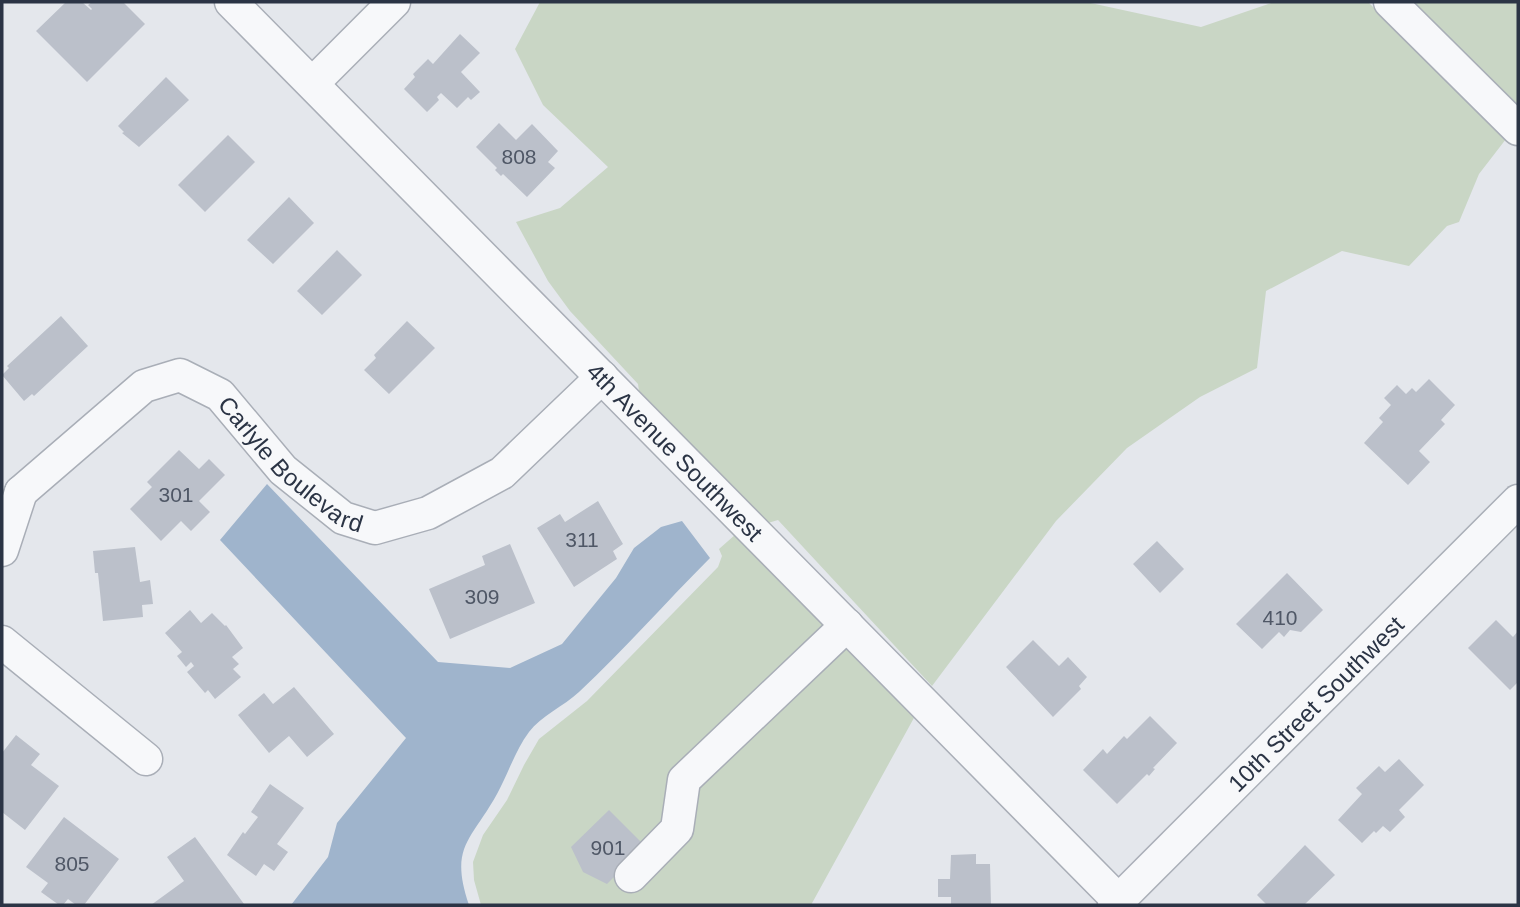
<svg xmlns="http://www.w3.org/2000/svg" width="1520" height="907" viewBox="0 0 1520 907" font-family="Helvetica,sans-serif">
<rect width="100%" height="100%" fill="#e4e7ec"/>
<!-- green -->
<path fill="#c9d6c5" d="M540,2H1086L1201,27L1274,2H1368L1506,139L1479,174L1459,222L1447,226L1409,266L1342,251L1266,291L1257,368L1200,397L1127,448L1056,521L932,686L778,520L768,523L639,391L638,384L570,311L548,281L516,222L560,208L608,167L543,105L515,49Z
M1412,2H1518V107Z
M736,534L915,716L811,905H481L474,880L473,862L483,835L507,800L524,765L539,739L587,701L718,567L722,556L719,549Z"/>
<!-- water -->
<path fill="#9fb4cc" d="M267,484L438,662L510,668L562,644L616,578L634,548L661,527L682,521L710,558C666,602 624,650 579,692C564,706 541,716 529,732C515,751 508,774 497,794C471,841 449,846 469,905H291L328,857L337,823L406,738L220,540Z"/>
<!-- building -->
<path fill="#bbc0ca" d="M66,2H82L91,10L92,9L88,5L92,2H123L145,24L87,82L36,31Z
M460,34L480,53L461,72L480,92L471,100L468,97L457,108L441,93L437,97L439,100L427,112L404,89L415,77L413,74L428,59L433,64Z
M166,77L189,100L139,147L122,133L124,132L118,126Z
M499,123L516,140L532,124L558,151L548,162L555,168L527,197L503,174L501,176L495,170L497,168L476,147Z
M228,135L255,162L205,212L178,185Z
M289,197L314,223L273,264L247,240Z
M337,250L362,275L322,315L297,291Z
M61,316L88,346L34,396L32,394L24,401L2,375L9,368L7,366Z
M407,321L435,348L389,394L364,370L376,358L374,355Z
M1429,379L1455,405L1441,420L1445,424L1419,451L1430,462L1408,485L1364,443L1383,422L1379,418L1391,405L1384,398L1397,385L1406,394L1412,388L1416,392Z
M179,450L199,469L209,459L225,475L199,501L210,512L191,531L181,521L161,541L130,509L152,487L147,482Z
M598,501L623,544L613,551L617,559L574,587L537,528L560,514L565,522Z
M1157,541L1184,569L1160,593L1133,564Z
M510,544L535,603L450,639L429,589L485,565L482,556Z
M135,547L140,582L150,580L153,604L142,605L143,617L103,621L98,573H95L93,551Z
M1287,573L1323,610L1301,632L1290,630L1284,637L1279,632L1262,649L1236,624Z
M190,610L201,623L212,613L225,626L226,625L243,648L232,657L239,664L233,669L241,677L215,699L208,690L205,693L187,672L194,666L191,662L186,667L177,656L182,652L165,633Z
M1496,620L1513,637L1518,631V682L1510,690L1468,648Z
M1033,640L1059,666L1068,657L1087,677L1079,686L1081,689L1053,717L1006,667Z
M294,687L334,734L307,757L289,736L269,753L238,715L264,693L273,704Z
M1150,716L1177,743L1153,768L1155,769L1149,776L1147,774L1117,804L1083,770L1103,749L1107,754L1124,736L1127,739Z
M16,735L40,754L31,765L59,786L25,830L2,812V753Z
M1399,759L1424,785L1399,810L1405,817L1390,832L1383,826L1376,833L1374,831L1362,843L1338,820L1362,794L1356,788L1379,766L1385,772Z
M270,784L304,808L277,844L288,852L274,871L264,864L256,876L227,855L243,832L245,834L258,817L251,812Z
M609,810L645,846L607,884L583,872L571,847Z
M64,817L119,859L84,905H76L68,899L63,905H59L41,892L48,883L26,867Z
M195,837L244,904L242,905H151L184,881L167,857Z
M1305,845L1335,875L1304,905H1267L1257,895Z
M976,854V864H990L991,905H951V897H938V879H950L951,855Z"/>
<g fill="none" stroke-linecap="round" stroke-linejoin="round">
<defs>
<g id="minor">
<path id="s1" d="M231,2L1119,901"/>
<path d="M1390,2L1518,129"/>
<path d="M313,83L394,2"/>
<path id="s2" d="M21,492L144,386L180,375L220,395L283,470L343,518L375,528L428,513L502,473L602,377"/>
<path d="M2,550L21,492"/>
<path d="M2,642L146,759"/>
<path d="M631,876L677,829L684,780L847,625"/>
<path id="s3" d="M1114,905L1518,501"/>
</g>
</defs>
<!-- minor casing -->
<use href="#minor" stroke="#a9aeb7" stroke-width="35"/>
<!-- minor -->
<use href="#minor" stroke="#f7f8fa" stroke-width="32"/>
</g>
<g text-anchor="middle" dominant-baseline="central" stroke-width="7" stroke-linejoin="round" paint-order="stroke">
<!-- number labels -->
<g font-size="21" fill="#4f5766">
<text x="519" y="156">808</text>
<text x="176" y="494">301</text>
<text x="582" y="539">311</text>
<text x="482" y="596">309</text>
<text x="1280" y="617">410</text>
<text x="608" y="847">901</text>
<text x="72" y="863">805</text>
</g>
<!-- street labels -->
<g font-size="24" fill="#2b3445" stroke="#f4f6f9">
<text stroke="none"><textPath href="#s1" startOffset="632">4th Avenue Southwest</textPath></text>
<text stroke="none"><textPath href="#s2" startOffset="345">Carlyle Boulevard</textPath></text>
<text stroke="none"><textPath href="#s3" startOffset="285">10th Street Southwest</textPath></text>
</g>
</g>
<!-- border -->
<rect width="1520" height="907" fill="none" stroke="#2b3445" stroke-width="7"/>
</svg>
